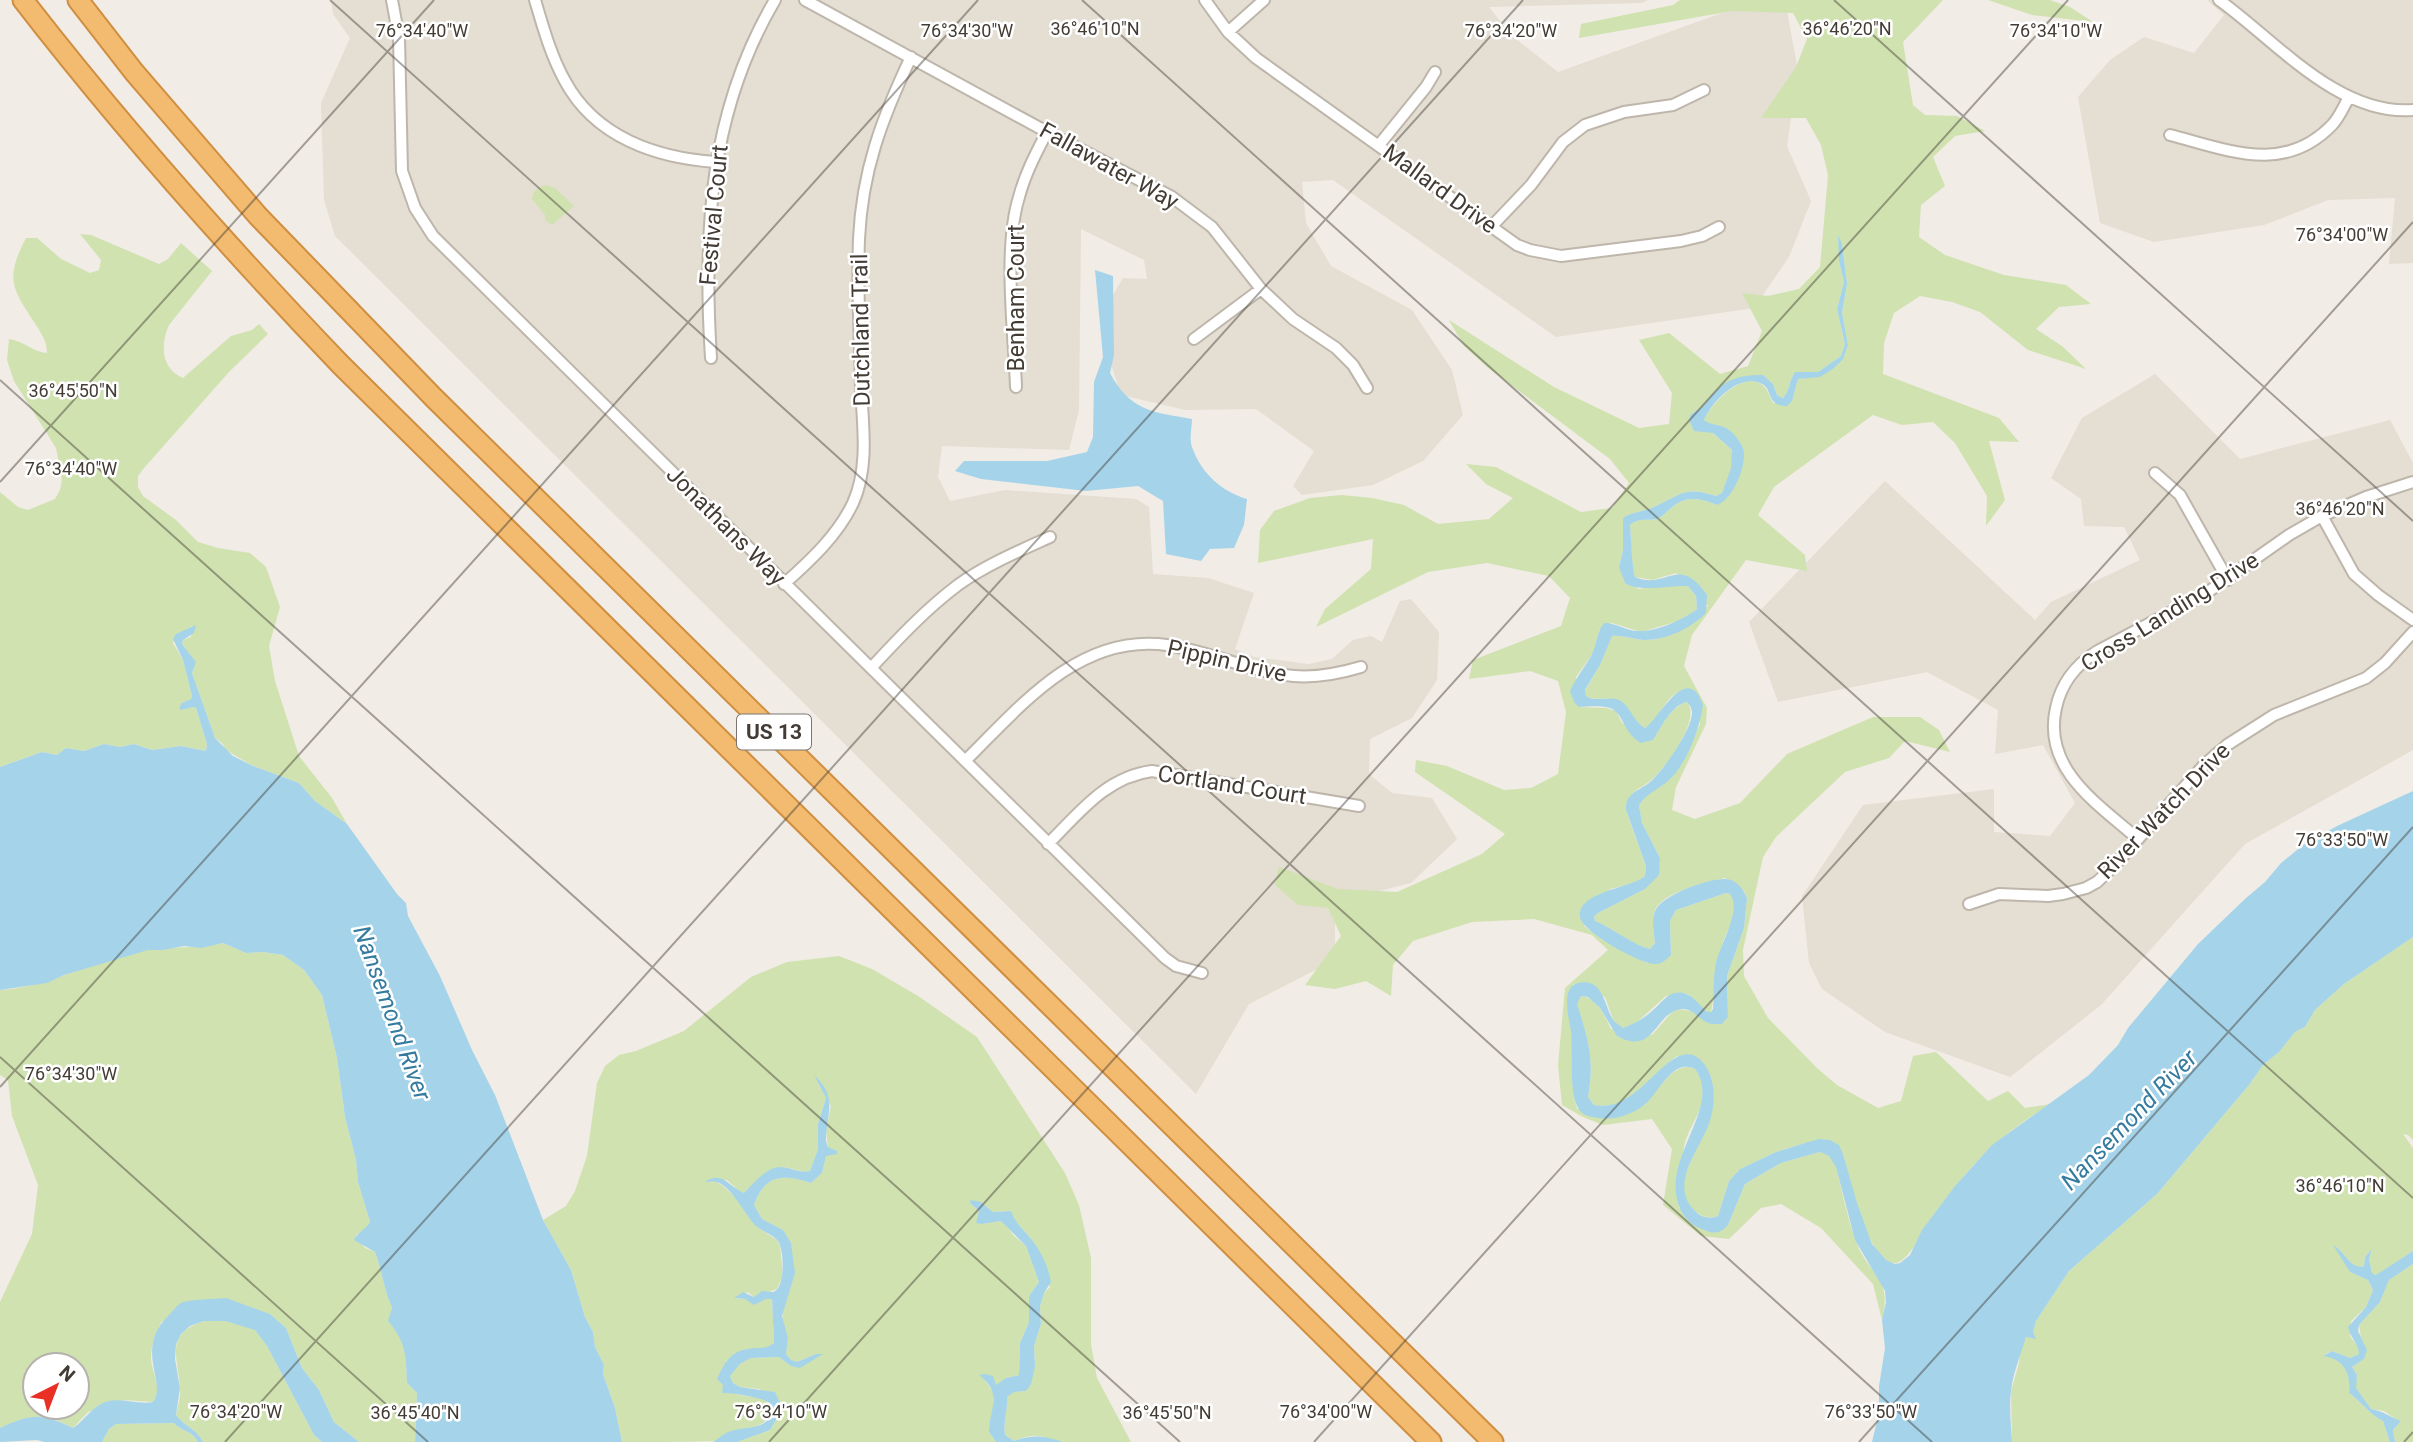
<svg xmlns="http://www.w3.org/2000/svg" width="2413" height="1442" viewBox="0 0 2413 1442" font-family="Roboto,sans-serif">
<rect width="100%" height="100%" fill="#f1ece5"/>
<!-- residential -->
<path fill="#e4ded3" d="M331,0H1648L1642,3L1489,7L1511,35L1558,72L1758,0H1785L1798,71L1787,146L1811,201L1789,257L1754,308L1556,337L1333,180L1302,182L1306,223L1331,266L1412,310L1452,370L1463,415L1423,461L1373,485L1302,495L1293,486L1314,451L1256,409L1185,410L1121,395L1107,352L1113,295L1123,278L1147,279L1144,260L1081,229L1079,410L1069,450L942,446L938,477L950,501L1005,490L1136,499L1149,507L1153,574L1208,578L1254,593L1235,649L1254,657L1309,664L1332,659L1353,640L1371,636L1382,642L1400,601L1411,599L1439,632L1437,680L1412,718L1370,739L1369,774L1392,793L1432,798L1457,839L1411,883L1335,902V960L1249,1004L1196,1094L335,236L324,200L321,103L350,38L333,14Z
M2207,0H2413V263L2389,264L2395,198L2328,200L2264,225L2154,242L2100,223L2078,97L2110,60L2144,37L2194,53L2224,15Z
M2155,374L2240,459L2390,420L2413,463V750L2245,844L2101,1005L2010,1077L1885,1032L1822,989L1809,963L1802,896L1863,805L1994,789V832L2050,836L2075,803L2043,745L1995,754L1998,710L1927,672L1778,702L1749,622L1885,481L2035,620L2051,602L2140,560L2124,527L2084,526L2081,499L2051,478L2082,418Z"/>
<!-- green -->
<path fill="#d0e2b0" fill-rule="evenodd" d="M1680,0H1943L1903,42L1913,105L1925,115L1957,116L1985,131L1955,136L1933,157L1945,186L1921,205L1919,237L1945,255L2004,275L2066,285L2091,304L2059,307L2036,329L2062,346L2086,369L2028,350L1980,312L1952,302L1920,296L1894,313L1884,343L1883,374L1999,418L2019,442L1989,441L2005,500L1986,526L1987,496L1955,443L1933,422L1902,425L1873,415L1774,487L1758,515L1805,555L1807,571L1746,560L1692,635L1684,666L1707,708L1706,724L1676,787L1672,810L1695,819L1740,803L1787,754L1873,717H1920L1939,730L1950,752L1905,741L1889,758L1845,772L1776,837L1763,857L1743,950L1744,976L1768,1018L1818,1069L1837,1085L1878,1108L1901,1101L1913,1056L1936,1052L1988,1101L2008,1091L2025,1108L2051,1104C2000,1134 1970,1165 1935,1213C1927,1225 1907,1266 1893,1263C1865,1256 1850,1178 1843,1154L1805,1143L1776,1152L1740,1169L1729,1181L1718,1216C1699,1222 1683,1204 1683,1185C1683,1176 1690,1166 1692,1158C1699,1132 1705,1104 1711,1078L1677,1056C1651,1074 1630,1112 1594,1105L1588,1097C1595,1061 1588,1038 1576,1004L1581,996C1597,997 1604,1015 1611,1029L1652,1035L1672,1012L1678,1009L1728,1017L1727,976L1744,928L1747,898L1744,891L1725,878C1706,883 1664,891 1655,910C1651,921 1654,933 1655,943L1650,949C1632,945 1613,928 1595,921L1594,917L1598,913L1645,889L1660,858L1642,823L1639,805L1644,797L1674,774L1700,724L1688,689C1661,694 1664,718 1645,728C1632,721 1629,706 1614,700C1605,696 1595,702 1586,696L1585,691L1600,665L1611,636C1623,635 1633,640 1645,640C1670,641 1689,620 1708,606L1676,573L1652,580L1635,577C1631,569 1631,536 1630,525C1639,517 1647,521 1657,519C1662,517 1666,512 1670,509C1685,495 1700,498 1717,505L1743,461L1729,430L1707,423L1704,420C1711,404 1742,371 1761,384C1767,387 1770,397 1773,403L1792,401L1798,379C1829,376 1833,370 1848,345L1842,313L1847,284L1842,244L1839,261L1844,282L1837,309L1845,344L1841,356L1818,372H1795C1789,380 1790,391 1783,398L1777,395L1773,384L1763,375L1716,391L1705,406L1691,414L1732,450V468L1722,493L1716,496C1684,486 1682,494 1654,507C1644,512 1634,511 1623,518V550L1619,567L1638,589L1669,585L1688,586L1696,596L1697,609L1682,620L1641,632L1612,623L1600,629L1593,653L1576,677L1579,707L1606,708L1616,711L1622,723L1653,740C1661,727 1671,706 1687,702C1702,719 1665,769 1650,781C1645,786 1637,788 1632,794C1630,796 1627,805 1626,809C1626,813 1643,857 1646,866L1645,876L1639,882L1610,889L1584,926L1603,940L1647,963L1671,955L1670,921L1676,910L1726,893L1730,894L1734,898V906L1732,921L1723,942L1711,1012H1707L1688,994L1666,996L1636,1023L1623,1028L1614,1022L1605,997L1573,984L1574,1097L1577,1109L1645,1105C1657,1091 1675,1059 1695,1069C1717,1099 1689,1121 1684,1147C1681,1167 1681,1188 1679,1208L1728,1225L1745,1184L1781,1163L1820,1152L1829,1156L1836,1166C1842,1191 1847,1217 1856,1241C1868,1276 1893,1275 1882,1320L1873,1284L1821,1228L1781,1204L1761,1208L1729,1239L1701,1236L1663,1205L1672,1149L1652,1119L1603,1125L1583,1117L1562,1105L1558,1065L1565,988L1608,950L1592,935L1534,919L1472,922L1413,941L1393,965L1391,996L1366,981L1335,989L1305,985L1341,936L1328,908L1298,905L1275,885L1279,867L1338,889L1397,892L1482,854L1505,834L1415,772L1416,760L1447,766L1504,790L1531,788L1558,774L1566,712L1558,681L1530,671L1469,679L1473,660L1561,626L1570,598L1549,576L1487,563L1428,572L1316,627L1325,609L1371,569L1373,539L1258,563L1260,530L1274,511L1310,498L1342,495L1372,498L1404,505L1438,524L1489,519L1513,498L1486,484L1466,464L1496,467L1581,512L1612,508L1629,483L1610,459L1487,367L1464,346L1449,320L1554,387L1639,428L1669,424L1672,393L1639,340L1669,333L1720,374L1748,366L1762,331L1742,293L1768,296L1799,289L1820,267L1828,175L1821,145L1806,118H1761L1796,67L1807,39L1793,13L1732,11L1579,38L1581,24L1673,5Z
M1988,0H2050L2070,7L2093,22L2032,15Z
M546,185L555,188L574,206L552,225L545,220V215L532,199C532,192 539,186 546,185Z
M80,234L91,235L159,264L168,259L181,243L212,271L169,325C160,345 161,369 183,378L231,336L252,330L259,324L268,334L229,372L144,468L138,476V487L143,496L176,520L198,542L218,548L250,553L266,567L280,607L269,646L275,681L299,756L332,798L347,824L315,801L299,783L253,766L226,750L222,743L215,738L192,673L195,662L182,644L183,640L191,637L192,626L187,631L176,634L173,643L183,660L192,696L191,699L182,703V710L193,706L196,708L207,744L206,751L181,746L152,750L134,744L120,747L104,744L84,751L66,748L57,755L42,752L0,767V492L18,507L28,510L55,499L60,490L62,480L56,448L14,381L7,360L9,339C24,341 33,352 47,353C47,342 43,337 38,328C14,290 3,282 26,238H37L61,259L90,273L99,270L101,260Z
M2413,937V1140L2408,1135L2403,1134L2413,1148V1251L2377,1275L2372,1273L2369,1259L2372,1250L2365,1257L2364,1266C2352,1270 2345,1255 2337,1247L2350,1272L2368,1280L2373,1290L2366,1307L2351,1321L2350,1336L2359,1349V1354L2350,1358L2332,1351L2324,1355C2345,1360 2351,1371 2349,1393C2362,1402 2369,1414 2383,1421L2390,1442H2012L2011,1391L2019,1363L2020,1351L2026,1337L2033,1332L2036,1321L2069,1271L2157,1194L2249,1085L2263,1065L2279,1052L2295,1032L2305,1027L2315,1010L2344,984Z
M223,943L246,953L263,952L283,955L304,970L322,995L337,1058L345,1117L356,1160L358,1182L370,1222L366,1229L356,1235L365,1248L375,1252C382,1271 384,1290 392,1308L389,1321C406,1342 406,1356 407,1383L417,1393L415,1442H359L334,1422L319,1390L302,1368L286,1328L270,1314L162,1321C156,1333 151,1344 151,1359C152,1373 163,1389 153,1402L124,1400L88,1412L73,1428C42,1412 31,1414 0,1428V1302L32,1234L38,1185L12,1116L8,1080L0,1075V990C51,987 96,958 147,950C173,946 198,949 223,943ZM35,1365H77V1407H35Z
M839,956L872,969L918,996L977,1037L1065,1173L1079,1205L1091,1258V1344L1097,1378L1131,1442C1109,1442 1085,1442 1063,1442C1039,1438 1040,1431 1014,1441L1005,1435C1003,1421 1008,1410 1007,1396L1014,1392L1026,1391L1035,1367L1034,1346L1041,1324L1040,1306L1044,1293L1050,1287L1030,1237L1013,1219L1011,1211L993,1212L981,1202L970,1203L979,1211L982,1224L1001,1221L1005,1223L1013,1235L1026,1246L1039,1282L1029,1296V1322L1020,1343L1019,1375L1006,1378L996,1386L985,1380L993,1392V1413L989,1427V1432L996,1442H737L770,1430L783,1409L760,1389L740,1387L733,1383L730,1376L740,1364L751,1358L779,1357L791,1366L816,1354L797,1362L791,1360L786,1354C788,1338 781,1324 783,1309V1230L762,1219L754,1205C765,1174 783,1174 811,1183L822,1173L828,1147L826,1130L831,1106L815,1078L826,1098L818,1124V1149L810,1171C799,1173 792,1167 782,1167C767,1168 754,1183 744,1193L739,1191L727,1180L707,1183L716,1182L722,1185L743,1204L758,1228L777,1240L780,1246L783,1276L777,1289L754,1297L748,1292L736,1299H772L774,1343L767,1349H747L726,1361L733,1392C744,1399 760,1394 770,1403C774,1427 751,1427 733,1431C726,1432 722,1438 715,1441C703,1442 639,1442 622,1442L615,1408L603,1374L604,1365L595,1347L593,1332L585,1317L571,1270L543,1220L566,1206L575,1191L587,1156L597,1083L605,1066L619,1055L636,1051L684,1031L751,977L787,962Z
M2413,1264V1442H2395L2393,1430L2400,1422L2384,1411L2371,1409L2355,1388L2357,1375L2352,1367L2364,1359L2359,1325L2380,1302L2389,1280Z
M204,1321H225L255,1329L267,1346L314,1435L322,1442H203C196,1428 184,1426 176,1415C178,1406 181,1397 180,1388C178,1356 164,1334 204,1321Z
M174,1423C182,1432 192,1430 198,1442H102L109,1429L116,1424Z"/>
<!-- water -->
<path fill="#a5d4ea" d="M1838,235L1842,244L1847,284L1842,313L1848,345L1843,359L1834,368L1820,377L1798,379L1792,401L1787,406C1765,406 1774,388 1760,383C1738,374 1712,402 1704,420C1711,426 1722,424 1729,430C1735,434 1744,446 1744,453C1745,469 1733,499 1717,505C1700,498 1685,495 1670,509C1666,512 1662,517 1657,519C1647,521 1639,517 1630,525C1631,536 1632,569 1635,577C1666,591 1678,553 1707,595L1706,613C1691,628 1667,640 1645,640C1633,640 1624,635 1612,636L1600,665L1585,690L1586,696C1596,703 1610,695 1621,701C1631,708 1634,722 1645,728C1657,722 1687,659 1703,705C1700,727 1687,764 1669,780C1659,789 1647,793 1639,805L1642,823L1660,858L1659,875L1645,889L1598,913L1594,917L1595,921C1613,928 1633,945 1650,949L1655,943C1654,933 1651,921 1655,911C1662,895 1707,879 1724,879C1735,878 1743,888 1747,898L1744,928L1727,976L1728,1017L1722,1024C1717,1024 1710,1025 1706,1022C1695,1016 1691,1006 1677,1010C1655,1016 1653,1056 1617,1036L1600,1008L1588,997L1581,996L1577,1004C1588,1039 1595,1059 1588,1097L1594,1105C1638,1114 1664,1046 1693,1055C1700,1058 1705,1064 1708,1070C1715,1084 1715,1102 1711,1117C1704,1146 1667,1182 1694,1210C1701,1218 1709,1219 1718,1216L1729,1181L1740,1169L1776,1152L1805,1143L1819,1139L1830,1140L1839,1145L1843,1154L1857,1203L1872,1244L1886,1260L1895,1264L1900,1263L1910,1255L1922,1230L1955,1186L1992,1145L2089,1075L2118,1045L2128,1028L2198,944L2246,898L2265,882L2281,863L2303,845L2337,826L2413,791V937L2344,984L2315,1010L2305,1027L2295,1032L2279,1052L2263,1065L2249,1085L2157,1194L2069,1271L2036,1321L2033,1332L2036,1339L2026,1337C2021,1354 2013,1373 2011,1391C2009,1407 2011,1426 2012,1442H1872L1879,1413V1386L1885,1348L1882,1320L1886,1302L1885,1291L1855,1240L1836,1167L1829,1156L1820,1152L1781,1163L1745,1184L1728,1225C1720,1234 1714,1234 1704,1230C1689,1225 1680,1214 1677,1199C1666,1154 1722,1105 1695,1069C1672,1057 1658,1095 1643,1106C1627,1117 1612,1121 1593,1117C1585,1116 1580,1113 1577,1106C1569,1089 1573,1052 1571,1031C1569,1019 1560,987 1578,983C1604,977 1604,1007 1614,1021C1615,1022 1622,1027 1623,1028C1634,1024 1643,1019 1652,1011C1663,1002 1670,988 1686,994C1693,996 1701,1006 1707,1012H1711L1713,1009C1714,995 1713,982 1715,969C1717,948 1743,912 1730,894L1726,893L1676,910L1670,921L1671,955C1667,959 1663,963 1657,964C1643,966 1582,932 1580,917C1577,891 1633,888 1645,876L1646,866L1626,810C1626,805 1626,800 1631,795C1636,790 1644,787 1649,783C1662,772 1693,729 1692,712C1691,706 1690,706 1687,702C1671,705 1661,728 1653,740L1641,743C1625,734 1624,718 1615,711C1607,704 1589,707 1579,707L1574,702L1570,691C1576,678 1584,668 1591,656C1597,645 1596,633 1604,623C1617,623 1626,631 1638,631C1656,632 1683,620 1697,609L1696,596L1688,586C1670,585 1639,593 1625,583L1619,567L1623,550V518C1633,511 1644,512 1654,507C1682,494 1684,486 1716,496L1722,493L1731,468L1732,450L1713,433L1694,431L1689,420L1691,414C1707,405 1705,402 1716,391C1729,377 1745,375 1763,375L1773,384L1777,395L1783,398C1790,391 1789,380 1795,372H1818L1841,356L1845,344L1837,309L1844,282L1839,261Z
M1095,270L1113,276L1114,355L1110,373C1130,411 1153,412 1192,419C1192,427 1189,439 1192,447C1201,473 1221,491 1247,499L1244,525L1234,548L1210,549L1201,561L1166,554L1163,501L1138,486L1086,491L981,479L955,471L964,461H1047L1087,452L1093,437L1094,382L1103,357Z
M196,625L194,633L183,640L182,644L196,662L192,673L215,738L233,756L253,766L299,783L315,801L347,824L397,894L406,903L408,916L440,976L472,1050L495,1095L543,1220L571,1270L585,1317L593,1332L595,1347L604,1365L603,1374L615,1408L622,1442H415L417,1393L407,1383C406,1356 406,1342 388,1321L392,1308C384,1290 382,1271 375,1252L354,1240C357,1232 366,1230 370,1222L358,1182L356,1160L345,1117L337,1058L322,995L304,970L283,955L263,952L246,953L223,943L201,948L184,946L163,950H148L64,975L47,983L0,990V767L42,752L57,755L66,748L84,751L104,744L120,747L134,744L152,750L181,746L206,751L207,744L196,708L193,707L181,710L179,708L182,703L191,699L192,696L183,660L173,639L176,634Z
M814,1075C839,1098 826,1113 826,1141L828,1147L837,1151V1154L826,1156L822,1173L811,1183C783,1174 765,1174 754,1205L762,1219L783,1230L791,1243L795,1273L782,1316L788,1338L786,1354L791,1360L797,1362L816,1354H823L800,1368L791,1366L779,1357L751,1358L740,1364L730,1376L733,1383L740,1387L775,1392L783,1409L770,1430L737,1442H713C718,1439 723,1434 728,1432C745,1425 775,1433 770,1403C764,1398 731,1392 722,1393L723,1385L717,1379C724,1364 730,1351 748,1349C759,1347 765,1350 774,1343L772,1299H766L754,1305L745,1299L734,1298L743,1292L754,1297L762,1291C764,1291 772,1292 773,1292C786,1289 784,1249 778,1241C772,1234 762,1232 755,1225C746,1216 730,1184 716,1182C712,1181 709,1182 705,1182C722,1170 729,1187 744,1193C754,1183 767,1166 782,1167C792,1168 799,1173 810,1171L818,1149V1124L826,1098Z
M971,1200L981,1202L993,1212L1011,1211C1015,1224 1024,1229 1032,1240C1042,1253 1048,1266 1051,1282L1044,1293L1040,1306L1041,1324L1034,1346L1035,1367L1031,1384L1026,1391L1014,1392L1007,1397C1008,1410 1003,1421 1005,1435L1014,1441C1033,1434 1044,1436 1063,1442H996L989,1432C989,1409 1004,1394 979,1375L985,1374L993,1376L996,1385L1006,1378L1019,1375L1020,1343L1029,1322V1296L1039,1282L1026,1246L1001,1221L982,1224L976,1223L979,1211L970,1203Z
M2333,1245C2345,1251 2350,1270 2364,1266L2365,1257L2372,1249L2369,1259L2372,1273L2376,1275L2413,1251V1264L2389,1280L2380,1302L2359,1325L2358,1331L2367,1350L2364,1359L2352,1367L2357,1375L2356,1388L2371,1409C2383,1411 2390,1417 2401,1421L2393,1430L2395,1442H2390L2383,1421C2369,1414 2362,1402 2349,1393C2351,1373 2344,1359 2323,1356L2332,1351L2350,1358L2359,1354C2359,1345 2350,1337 2348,1327L2366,1307L2373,1290L2368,1280L2350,1272Z
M226,1298L270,1314L286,1328L302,1368L319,1390L334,1422L359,1442H322L314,1435L267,1346L255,1330L225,1321H204L190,1326L181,1334L176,1344L175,1359L180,1388L176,1415C184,1426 196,1428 203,1442H198C192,1430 182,1432 174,1423L116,1424L109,1429L102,1442H44L37,1440L0,1442V1428C32,1413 42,1413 73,1428C84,1421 90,1409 103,1403C118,1396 137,1405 153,1402C168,1383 133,1349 169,1315C173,1311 177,1305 181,1303C190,1299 215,1299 226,1298Z"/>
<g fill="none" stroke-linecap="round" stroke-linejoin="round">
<defs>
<path id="street" d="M392,0L399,38L402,171L415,208L433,236L1165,958L1176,966L1202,973
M535,0C543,27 551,56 565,81C595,137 656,158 716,162
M805,0L1047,132L1172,197L1212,227L1261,289L1293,319L1336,348L1353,365L1367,388
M1205,0L1228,32L1256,58L1517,245L1530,250L1561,256L1681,241L1702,236L1719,227
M2219,0C2275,40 2338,116 2413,110
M1228,32L1264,0
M2170,135C2228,150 2284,175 2332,125C2339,118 2344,106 2349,97
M1379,145L1426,87L1435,72
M1492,226L1531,185L1563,142L1585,125L1624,112L1673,105L1704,90
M1194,339L1261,289
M711,358C703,231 709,112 775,0
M1016,387C1014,332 1003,248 1019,197C1025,174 1036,153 1047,132
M2155,473L2180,495L2228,580
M2322,516L2354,574L2378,595L2413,620
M784,584C810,561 838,535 853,503C869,468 863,426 861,388C860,339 857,289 859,239C862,171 882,118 911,57
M871,668C898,639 926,609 958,585C986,565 1019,551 1050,537
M965,761C1019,708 1075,638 1158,644C1181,646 1204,653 1226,660C1280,676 1304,684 1361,667
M2138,839C2098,804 2042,769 2056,708C2061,684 2076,665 2096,652L2205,594L2289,535L2322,516L2366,497L2413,482
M1048,844C1079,813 1106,777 1152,771L1359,806
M1969,904L1999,894L2048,896L2063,894L2086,888L2097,882L2115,865L2205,764L2227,745L2274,715L2366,678L2385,663L2413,632"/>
<path id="highway" d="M23,0C122,128 229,248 341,365L1431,1442
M78,0L134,72L258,216L434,398L1493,1442"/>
</defs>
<!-- street casing -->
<use href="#street" stroke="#beb6ab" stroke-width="14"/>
<!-- highway casing -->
<use href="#highway" stroke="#d08e40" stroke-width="23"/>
<!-- street -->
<use href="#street" stroke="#fff" stroke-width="10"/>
<!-- highway -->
<use href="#highway" stroke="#f2bb6f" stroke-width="19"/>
</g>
<!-- ticks -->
<path fill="none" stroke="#433c35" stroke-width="2" stroke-opacity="0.45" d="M330,0L1932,1442M1082,0L2413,1198M1834,0L2413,521M0,380L1180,1442M0,482L434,0M0,1057L428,1442M0,1087L978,0M225,1442L1523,0M769,1442L2068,0M1314,1442L2413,222M1859,1442L2413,827M2404,1442L2413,1432"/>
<g text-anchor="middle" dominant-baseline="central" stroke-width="5" stroke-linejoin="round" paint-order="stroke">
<!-- shield labels -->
<rect fill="#fff" stroke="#7b7672" stroke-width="2" x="737" y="714.5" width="74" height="35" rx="5"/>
<g font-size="21" font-weight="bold" fill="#433c35">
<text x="774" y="732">US 13</text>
</g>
<!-- street labels -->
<g font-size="23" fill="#433c35" stroke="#fff">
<text transform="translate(1109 166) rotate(29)">Fallawater Way</text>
<text transform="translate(1440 189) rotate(36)">Mallard Drive</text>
<text transform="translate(714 215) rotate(-85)">Festival Court</text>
<text transform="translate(1016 298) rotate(-90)">Benham Court</text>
<text transform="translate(861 330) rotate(-91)">Dutchland Trail</text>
<text transform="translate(726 526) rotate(45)">Jonathans Way</text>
<text transform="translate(2170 612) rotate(-32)">Cross Landing Drive</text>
<text transform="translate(1227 661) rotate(13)">Pippin Drive</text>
<text transform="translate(1232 785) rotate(9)">Cortland Court</text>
<text transform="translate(2164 811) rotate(-46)">River Watch Drive</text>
</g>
<!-- water labels -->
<g font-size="24" font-style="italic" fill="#357b9f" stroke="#fff">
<text transform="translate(392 1013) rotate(70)">Nansemond River</text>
<text transform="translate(2129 1120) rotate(-46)">Nansemond River</text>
</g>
</g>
<g font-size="18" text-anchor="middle" fill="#433c35" stroke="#fff" stroke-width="5" stroke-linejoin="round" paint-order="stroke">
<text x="1847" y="35">36°46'20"N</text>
<text x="1095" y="35">36°46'10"N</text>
<text x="422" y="37">76°34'40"W</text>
<text x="967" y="37">76°34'30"W</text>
<text x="1511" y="37">76°34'20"W</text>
<text x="2056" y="37">76°34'10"W</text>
<text x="2342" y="241">76°34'00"W</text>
<text x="73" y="397">36°45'50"N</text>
<text x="71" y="475">76°34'40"W</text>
<text x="2340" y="515">36°46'20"N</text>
<text x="2342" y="846">76°33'50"W</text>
<text x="71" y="1080">76°34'30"W</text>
<text x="2340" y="1192">36°46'10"N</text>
<text x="236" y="1418">76°34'20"W</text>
<text x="781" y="1418">76°34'10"W</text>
<text x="1326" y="1418">76°34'00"W</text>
<text x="1871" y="1418">76°33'50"W</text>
<text x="415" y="1419">36°45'40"N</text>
<text x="1167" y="1419">36°45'50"N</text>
</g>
<!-- north arrow -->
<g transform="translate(56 1386) rotate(42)"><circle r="33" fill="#ffffff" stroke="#b4b1ae" stroke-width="2"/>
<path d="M0-5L12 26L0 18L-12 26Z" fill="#e93024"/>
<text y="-10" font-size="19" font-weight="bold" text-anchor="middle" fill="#433c35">N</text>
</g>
</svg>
